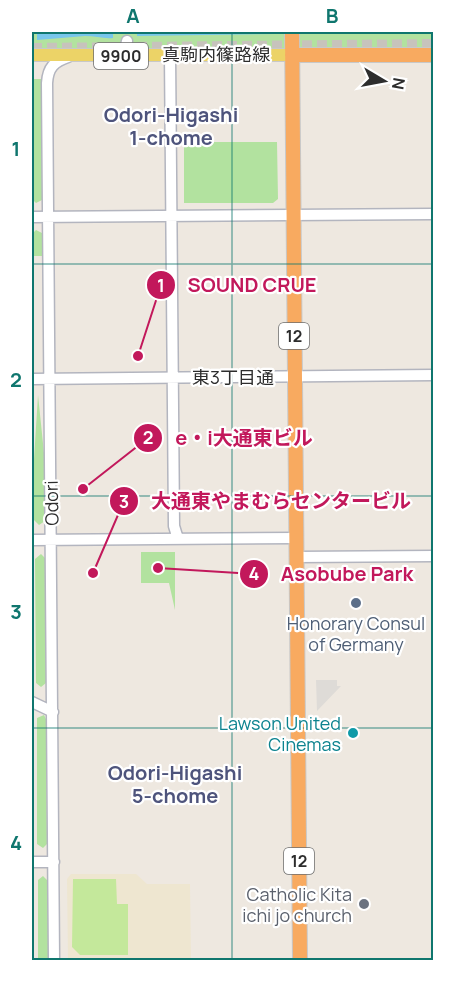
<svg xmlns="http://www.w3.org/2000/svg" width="465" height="992" viewBox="0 0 465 992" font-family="Manrope,'Noto Sans JP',sans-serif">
<rect width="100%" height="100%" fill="#eee8e0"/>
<!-- education -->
<path fill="#eee6d0" d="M71,874H136L147,884H190L191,960H68L67,879Z"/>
<!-- green -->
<path fill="#b2e29f" d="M32,32H433L434,50H32Z
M32,79H41L42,200L36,203L33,200Z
M184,142H277L278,199L273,203H184Z
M36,230L42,233L43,256H32V234Z
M38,395L44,453L45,521L39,525L34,520V459Z
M141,552H175V610L169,583H141Z
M41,554L45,558L46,683L41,687L36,683L35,559Z
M44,715L46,719L47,844L43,848L37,844V718Z
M43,876L48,881V960H38V880Z"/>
<!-- pitch -->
<path fill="#c4e89b" d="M73,879H116L117,904H128V955H80L72,947Z"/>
<!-- plaza -->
<path fill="#dedbd7" d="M316,680H337V686H341L317,711Z"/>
<!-- water -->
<path fill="#78c6eb" d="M113,32V38C104,39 95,36 85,36C69,37 53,39 37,40V33Z
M137,32H276V34L137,36Z
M308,32H433L434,33L322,34Z"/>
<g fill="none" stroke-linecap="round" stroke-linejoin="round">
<!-- secondary-tunnel -->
<path stroke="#c7c3bc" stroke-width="10" stroke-dasharray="10 5" stroke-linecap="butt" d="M32,48L434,44"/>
<defs>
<path id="secondary" d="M170,54L174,526L178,539
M124,55L127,41
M32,217L434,214
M32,379L434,375
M32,540L296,538
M297,557L434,556
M32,702L53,712
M32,862H54
M54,960L47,83C48,67 54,62 68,57"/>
<path id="primary" d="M32,55H292"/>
<path id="highway" d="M292,32L300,960
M292,55H434"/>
</defs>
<!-- secondary casing -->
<use href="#secondary" stroke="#b3b5bf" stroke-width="13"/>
<!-- primary casing -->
<use href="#primary" stroke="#c8c8c8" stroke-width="14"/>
<!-- highway casing -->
<use href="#highway" stroke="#c8c8c8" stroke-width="16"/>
<!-- secondary -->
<use href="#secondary" stroke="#fff" stroke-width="10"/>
<!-- primary -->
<use href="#primary" stroke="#ecd367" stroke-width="12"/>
<!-- highway -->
<use href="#highway" stroke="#f8aa60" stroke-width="14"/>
</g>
<!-- grid -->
<path fill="none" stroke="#0f766e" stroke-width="1.5" stroke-opacity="0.55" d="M232,32V960M32,264H434M32,496H434M32,728H434"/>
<!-- markers -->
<circle fill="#5c6f8a" stroke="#fff" stroke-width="2" cx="356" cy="603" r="6"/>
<circle fill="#0f9aa8" stroke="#fff" stroke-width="2" cx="353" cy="733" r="6"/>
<circle fill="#6b7280" stroke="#fff" stroke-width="2" cx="364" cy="904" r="6"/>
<g text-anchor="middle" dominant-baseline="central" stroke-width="4.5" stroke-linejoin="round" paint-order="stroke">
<!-- shield labels -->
<g fill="#fff" stroke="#6c6c6c" stroke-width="1.5">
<rect x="94" y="43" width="54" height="26" rx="4.5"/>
<rect x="279" y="323" width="30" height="26" rx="4.5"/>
<rect x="284" y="848" width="30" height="26" rx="4.5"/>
</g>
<g font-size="16" font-weight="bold" fill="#2d2d2d">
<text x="121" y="56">9900</text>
<text x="294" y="336">12</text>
<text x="299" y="861">12</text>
</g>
<!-- street labels -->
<g font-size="18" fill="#2d2d2d" stroke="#fff">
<text x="216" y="54">真駒内篠路線</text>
<text x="233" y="377">東3丁目通</text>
<text transform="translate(51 503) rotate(-91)">Odori</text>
</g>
<!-- service labels -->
<g font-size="18" fill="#4e5e75" stroke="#fff">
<text x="356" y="623">Honorary Consul<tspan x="356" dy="21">of Germany</tspan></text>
</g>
<!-- culture labels -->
<g font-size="18" fill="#0d838f" stroke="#fff" text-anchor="end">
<text x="341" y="723">Lawson United<tspan x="341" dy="21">Cinemas</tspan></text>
</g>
<!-- worship labels -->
<g font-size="18" fill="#5b616d" stroke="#fff" text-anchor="end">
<text x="352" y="894">Catholic Kita<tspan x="352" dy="21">ichi jo church</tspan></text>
</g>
<!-- neighbourhood labels -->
<g font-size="20" font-weight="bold" fill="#4e547c" stroke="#fff">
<text x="171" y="114">Odori-Higashi<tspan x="171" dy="23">1-chome</tspan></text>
<text x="175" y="772">Odori-Higashi<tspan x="175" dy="23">5-chome</tspan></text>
</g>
</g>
<!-- callouts -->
<path fill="none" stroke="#c2185b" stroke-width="2" d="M138 356L161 285M83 489L148 438M93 573L124 501M158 568L254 574"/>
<g fill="#c2185b" stroke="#fff" stroke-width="2">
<circle cx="138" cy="356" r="6"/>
<circle cx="83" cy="489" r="6"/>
<circle cx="93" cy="573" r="6"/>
<circle cx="158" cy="568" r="6"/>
<circle cx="161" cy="285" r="15"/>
<circle cx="148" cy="438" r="15"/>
<circle cx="124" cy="501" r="15"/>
<circle cx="254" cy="574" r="15"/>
</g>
<g font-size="18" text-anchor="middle" font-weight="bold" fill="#fff">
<text x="161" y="292">1</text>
<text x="148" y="444">2</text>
<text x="124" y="508">3</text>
<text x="254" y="580">4</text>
</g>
<g font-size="20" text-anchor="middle" font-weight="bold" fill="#c2185b" stroke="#fff" stroke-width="4.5" stroke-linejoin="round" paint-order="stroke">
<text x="252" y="292">SOUND CRUE</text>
<text x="244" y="445">e・i大通東ビル</text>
<text x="281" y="508">大通東やまむらセンタービル</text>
<text x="347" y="581">Asobube Park</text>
</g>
<!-- border -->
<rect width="465" height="992" fill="none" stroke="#ffffff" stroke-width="66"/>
<!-- north arrow -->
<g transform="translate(384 81) rotate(100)" stroke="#ffffff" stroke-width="4.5" paint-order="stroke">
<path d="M0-4.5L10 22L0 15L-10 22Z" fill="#2d2d2d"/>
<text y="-9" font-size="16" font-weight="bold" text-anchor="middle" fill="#2d2d2d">N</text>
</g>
<rect x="33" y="33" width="399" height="926" fill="none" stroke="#0f766e" stroke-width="2"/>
<g font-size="20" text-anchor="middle" font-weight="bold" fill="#0f766e">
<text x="133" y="23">A</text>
<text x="332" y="23">B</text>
<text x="16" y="156">1</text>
<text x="16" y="387">2</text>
<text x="16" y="619">3</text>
<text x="16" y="850">4</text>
</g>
</svg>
